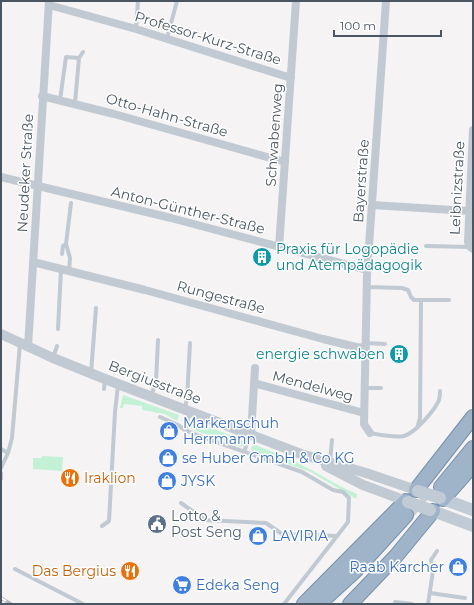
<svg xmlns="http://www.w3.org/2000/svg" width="474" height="605" viewBox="0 0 474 605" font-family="Montserrat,sans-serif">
<rect width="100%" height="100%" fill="#f5f3f3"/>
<!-- green -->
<path fill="#c3f1d5" d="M123,395L179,415L177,421L165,414L142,410V406L124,404L123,408H120Z
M191,420L245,441L243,446L240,447L191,429L190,425Z
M253,444C273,452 294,460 313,471C328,479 342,488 357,494L356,499L311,472L253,452L251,449Z
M42,456L63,457L62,471L33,469V458H41Z"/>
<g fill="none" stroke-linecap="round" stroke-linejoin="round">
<!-- trunk-tunnel -->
<path stroke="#caccce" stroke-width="14" stroke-dasharray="14 7" stroke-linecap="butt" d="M406,515L433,482"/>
<defs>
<path id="trunk" d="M441,487L473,448
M416,490L473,417
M443,499L473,465
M304,604L406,501
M319,604L356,570L406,515
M350,604L396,556L433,511"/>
</defs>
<!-- trunk casing -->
<use href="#trunk" stroke="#7690ad" stroke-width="16"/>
<!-- service -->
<path stroke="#c1cad2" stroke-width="4" d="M136,29L138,1
M167,38L177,1
M60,100L66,57L79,58
M75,103L79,58L83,52
M66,244L70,258L69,271
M426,246L470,247
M62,254L63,246L66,244L71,203
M367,287L402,288L408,290L411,297L414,300H449
M58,329L61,269
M366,343L385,344
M53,358L57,346
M91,373L96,308
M365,388H381
M104,389L105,379
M151,396L156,382L158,340
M185,408L187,399L190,343
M160,417L178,425L185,430L202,437L302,472L333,490L343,492L349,498L348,522L284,604
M417,428L420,418L421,300
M185,430L190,412
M370,433C381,435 394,438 404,436C415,433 435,410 439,400C440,397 440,394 440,391
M1,449L8,453L12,438L20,344
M244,452L250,435
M330,461L332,440
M1,468L8,453
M1,473V479
M181,503L205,520L266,523L282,534L337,536
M102,526L109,521L115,412L118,385
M15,569L83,604
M430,593L465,598
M395,602L412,604
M428,604L433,571L431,560L437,551"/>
<!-- minor -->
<path stroke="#c1cad2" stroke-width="8" d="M49,5L136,29L291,78
M42,96L114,114L285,162
M473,130L468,242L470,247L473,249
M1,177L171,218L367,270
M372,205L469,211
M279,247L296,1
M33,262L145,290L323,339L356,347L366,348
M28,347L49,1
M254,383L364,413
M370,433L364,424L367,275L386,1
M251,434L255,368"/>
<!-- tertiary -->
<path stroke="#c1cad2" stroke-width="10" d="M1,334L53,358L105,379L301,454L366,473L416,490
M326,466L363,485L406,501"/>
<!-- secondary -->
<path stroke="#c1cbd6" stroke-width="12" d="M440,498L473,510
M430,510L473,526"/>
<!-- trunk -->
<use href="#trunk" stroke="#9fb4c9" stroke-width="14"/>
<defs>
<path id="rail" d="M1,598L11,604"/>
</defs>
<!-- rail casing -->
<use href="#rail" stroke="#b5b8bd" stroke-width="3.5"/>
<!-- rail -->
<use href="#rail" stroke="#fff" stroke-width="2" stroke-dasharray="6" stroke-linecap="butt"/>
<!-- secondary-bridge -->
<path stroke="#c1cbd6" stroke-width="12" d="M418,491L440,498
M408,502L430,510"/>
</g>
<!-- icons -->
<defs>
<symbol id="building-disc" viewBox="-11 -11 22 22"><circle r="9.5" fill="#0f9aa8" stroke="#fff"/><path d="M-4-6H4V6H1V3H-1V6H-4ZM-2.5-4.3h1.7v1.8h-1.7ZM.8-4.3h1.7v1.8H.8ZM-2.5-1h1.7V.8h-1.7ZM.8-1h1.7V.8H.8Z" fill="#fff"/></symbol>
<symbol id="shop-disc" viewBox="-11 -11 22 22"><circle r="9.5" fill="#3f7fe0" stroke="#fff"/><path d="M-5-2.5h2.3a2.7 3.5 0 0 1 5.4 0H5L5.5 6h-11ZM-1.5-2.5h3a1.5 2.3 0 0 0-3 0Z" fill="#fff"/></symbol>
<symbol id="restaurant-disc" viewBox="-11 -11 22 22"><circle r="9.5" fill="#e8710a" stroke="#fff"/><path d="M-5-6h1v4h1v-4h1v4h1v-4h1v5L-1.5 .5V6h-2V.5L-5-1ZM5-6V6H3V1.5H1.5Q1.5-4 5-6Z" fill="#fff"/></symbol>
<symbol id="civic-disc" viewBox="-11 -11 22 22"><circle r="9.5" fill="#5c6f8a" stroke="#fff"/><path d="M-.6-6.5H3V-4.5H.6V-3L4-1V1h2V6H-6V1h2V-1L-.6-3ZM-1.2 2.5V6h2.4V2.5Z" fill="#fff"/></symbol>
<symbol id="supermarket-disc" viewBox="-11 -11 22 22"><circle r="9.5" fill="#3f7fe0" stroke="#fff"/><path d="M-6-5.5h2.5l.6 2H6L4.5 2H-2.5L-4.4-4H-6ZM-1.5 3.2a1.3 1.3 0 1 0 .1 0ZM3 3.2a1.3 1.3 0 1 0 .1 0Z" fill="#fff"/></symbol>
</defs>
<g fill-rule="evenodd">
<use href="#building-disc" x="251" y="246" width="22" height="22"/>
<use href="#building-disc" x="388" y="343" width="22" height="22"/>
<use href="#shop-disc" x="158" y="420" width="22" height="22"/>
<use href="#shop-disc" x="157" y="447" width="22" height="22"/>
<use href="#restaurant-disc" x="59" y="467" width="22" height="22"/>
<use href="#shop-disc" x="156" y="470" width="22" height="22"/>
<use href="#civic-disc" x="146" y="513" width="22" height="22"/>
<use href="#shop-disc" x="247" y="525" width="22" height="22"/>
<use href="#shop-disc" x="447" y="556" width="22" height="22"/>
<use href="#restaurant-disc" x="119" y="560" width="22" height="22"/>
<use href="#supermarket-disc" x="171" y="574" width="22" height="22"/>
</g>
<g text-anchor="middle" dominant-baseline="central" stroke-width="3" stroke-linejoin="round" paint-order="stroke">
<!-- street labels -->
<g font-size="14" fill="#4a5661" stroke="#fff">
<text transform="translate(208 38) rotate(17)">Professor-Kurz-Straße</text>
<text transform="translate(167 115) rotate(16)">Otto-Hahn-Straße</text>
<text transform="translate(274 135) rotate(-86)">Schwabenweg</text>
<text transform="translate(25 173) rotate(-87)">Neudeker Straße</text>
<text transform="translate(361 181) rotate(-86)">Bayerstraße</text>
<text transform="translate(457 188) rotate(-87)">Leibnizstraße</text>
<text transform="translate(188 210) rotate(14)">Anton-Günther-Straße</text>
<text transform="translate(221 297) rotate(15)">Rungestraße</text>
<text transform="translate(155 382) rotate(21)">Bergiusstraße</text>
<text transform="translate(313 386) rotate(15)">Mendelweg</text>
</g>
<!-- culture labels -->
<g font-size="14" fill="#0d838f" stroke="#fff" text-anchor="start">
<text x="276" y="249">Praxis für Logopädie<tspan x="276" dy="16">und Atempädagogik</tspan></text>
<text x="385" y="354" text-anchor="end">energie schwaben</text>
</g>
<!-- shop labels -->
<g font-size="14" fill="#366cbe" stroke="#fff" text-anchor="start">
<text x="183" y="423">Markenschuh<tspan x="183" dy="16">Herrmann</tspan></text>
<text x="182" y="458">se Huber GmbH &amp; Co KG</text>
<text x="181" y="481">JYSK</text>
<text x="272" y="536">LAVIRIA</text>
<text x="444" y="567" text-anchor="end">Raab Karcher</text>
<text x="196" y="585">Edeka Seng</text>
</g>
<!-- food labels -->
<g font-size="14" fill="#c56008" stroke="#fff" text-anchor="start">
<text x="84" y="478">Iraklion</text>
<text x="116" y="571" text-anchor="end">Das Bergius</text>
</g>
<!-- service labels -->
<g font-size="14" fill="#4e5e75" stroke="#fff" text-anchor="start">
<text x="171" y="516">Lotto &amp;<tspan x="171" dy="16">Post Seng</tspan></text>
</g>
</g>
<!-- border -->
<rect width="474" height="605" fill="none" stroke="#4a5661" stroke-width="4"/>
<!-- scale -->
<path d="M334 30v6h107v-6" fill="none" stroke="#4a5661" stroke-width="2"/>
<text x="340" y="30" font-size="12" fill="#4a5661" stroke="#ffffff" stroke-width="3" paint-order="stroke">100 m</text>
</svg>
